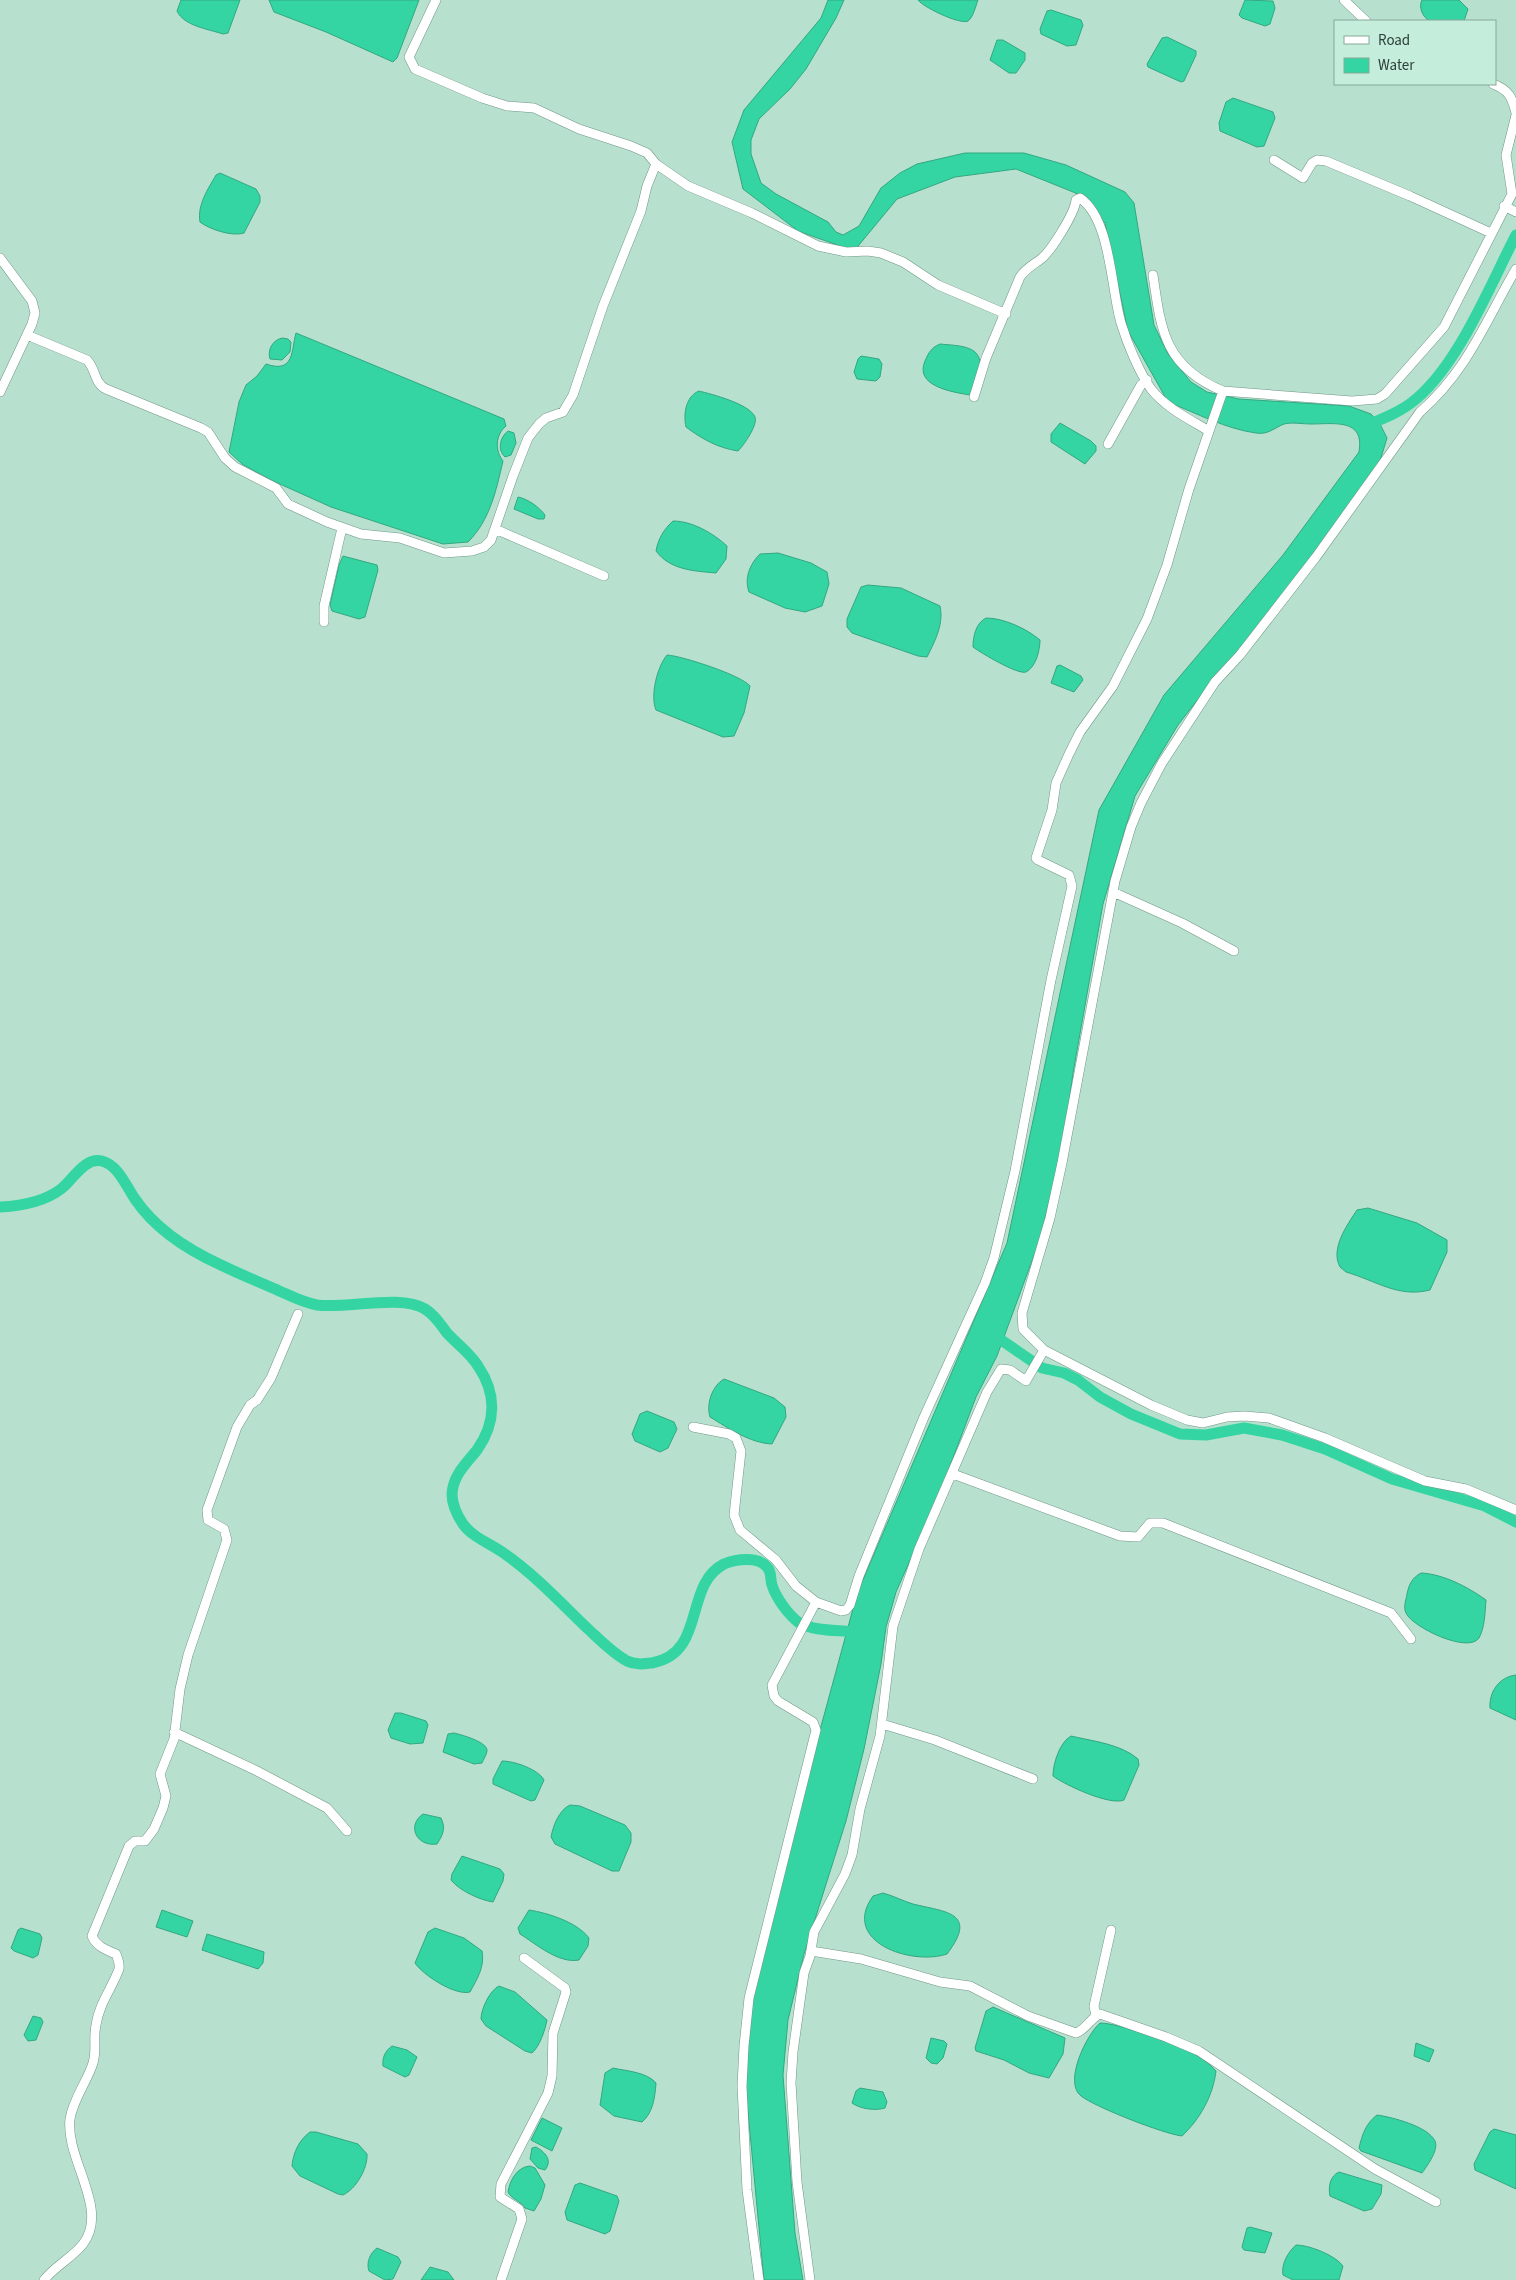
<svg xmlns="http://www.w3.org/2000/svg" width="1516" height="2280" viewBox="0 0 1516 2280" font-family="'Source Sans 3',sans-serif">
<rect width="100%" height="100%" fill="#b7e1ce"/>
<!-- water -->
<path fill="#34d5a2" stroke="#32a882" d="M181,0H240L228,33L223,34C208,29 184,26 177,11Z
M269,0H419L397,58L393,62L326,32L274,12Z
M828,0H844L836,18L806,69L790,89L759,119L751,140V154L761,183L776,194L828,222L836,232L843,235L859,226L881,188L900,173L917,164L965,153H1024L1066,165L1125,192L1134,203L1154,325L1168,354L1191,382L1207,392L1239,399L1349,406L1371,414L1380,424L1387,438L1379,464L1240,654L1206,689L1178,725L1135,796L1103,904L1073,1073L1064,1140L1040,1239L997,1356L976,1397L939,1495L896,1592L886,1627L881,1664L864,1749L846,1821L804,1954L788,2020L783,2075L795,2233L803,2280H764L744,2070L757,1962L857,1594L1007,1243L1099,810L1164,695L1283,555L1359,452C1365,418 1334,424 1311,424C1303,424 1292,422 1284,424C1274,428 1268,435 1256,433C1226,429 1196,413 1168,402L1128,331L1105,223L1078,194L1016,169L955,177L897,199L854,251L798,231L743,189L732,142L744,110L821,18Z
M918,0H978C976,5 973,18 968,21C960,25 923,7 918,0Z
M1245,0L1273,1L1275,8L1270,24L1265,26L1242,18L1239,15Z
M1422,0H1459L1468,9L1464,21H1430C1423,18 1418,7 1422,0Z
M1051,10L1081,20L1083,25L1076,45L1067,46L1041,34L1040,29L1047,11Z
M1167,37L1196,51V55L1184,81L1181,82L1148,67L1147,64L1162,38Z
M997,40H1003L1025,53V60L1016,73H1009L990,60Z
M1233,98L1273,112L1275,118L1264,146L1257,147L1220,131L1219,123L1226,102Z
M220,173L256,189L260,196V202L244,233C232,237 209,229 200,222C197,205 208,189 216,175Z
M296,333L504,419L506,426C495,435 495,451 503,461C496,491 490,520 468,542L443,544L331,507L271,480L242,464L229,452L239,402L246,385L257,376L266,364C295,374 291,350 296,333Z
M283,338L288,339L291,342L290,352L282,360L270,359C267,350 273,339 283,338Z
M940,344C960,346 986,345 979,373C976,381 975,388 970,395C952,392 914,386 925,361C929,352 931,348 940,344Z
M861,356L879,359L882,364L880,377L876,381L857,379L854,372L858,359Z
M699,391C711,394 750,404 755,417C758,425 744,445 738,451C718,448 702,439 686,427C683,414 686,396 699,391Z
M1060,423L1091,441L1096,446V451L1085,464L1051,442V434Z
M508,431L514,433L516,443L511,455L505,457C497,450 500,437 508,431Z
M518,497C528,499 539,507 545,515L544,519H538L514,509Z
M673,521C692,521 713,533 727,546L726,559L716,573C694,571 670,570 656,551C658,539 664,529 673,521Z
M778,553L811,563L827,572L829,584L822,606L805,612L785,608L749,592C744,578 750,564 760,554Z
M343,556L377,565L378,570L365,617L359,619L332,611L330,605L339,565Z
M868,585L901,588L940,606C944,624 935,641 927,657L918,656L852,633L847,627V619L861,587Z
M986,618C1004,618 1027,629 1040,640C1040,650 1036,667 1026,672C1018,675 981,653 973,647C973,636 976,623 986,618Z
M667,655C682,656 741,675 750,686L744,713L734,736L723,737L656,710C650,696 657,667 667,655Z
M1060,665L1081,676L1083,680L1074,692L1051,683L1057,666Z
M1368,1208L1417,1223L1447,1240V1252L1430,1290C1398,1298 1377,1281 1346,1272L1340,1267C1330,1249 1347,1225 1357,1210Z
M724,1379L774,1398L785,1407L786,1417L772,1444C750,1443 728,1428 710,1417C706,1404 712,1386 724,1379Z
M647,1411L674,1422L677,1429L668,1448L660,1452L635,1441L632,1434L640,1414Z
M1421,1573C1443,1574 1468,1587 1486,1600C1485,1612 1485,1627 1479,1638C1468,1654 1412,1627 1406,1613C1403,1607 1406,1600 1407,1594C1409,1584 1412,1578 1421,1573Z
M1516,1675V1720L1490,1708C1489,1692 1499,1677 1516,1675Z
M395,1713H401L426,1721L428,1725L423,1743L410,1744L391,1738L388,1730Z
M454,1733C462,1735 488,1742 487,1751C487,1754 483,1760 482,1763L474,1764L443,1752L448,1734Z
M1071,1736C1092,1741 1121,1744 1138,1759L1139,1765L1124,1800C1110,1806 1065,1785 1053,1776C1053,1763 1060,1742 1071,1736Z
M502,1761C514,1761 538,1769 544,1780L535,1800L531,1801L493,1784V1779Z
M570,1805L580,1806L625,1825L631,1833V1842L619,1871H612L555,1844L551,1837C553,1826 559,1810 570,1805Z
M423,1814L441,1818C446,1828 443,1835 437,1844C417,1847 406,1826 423,1814Z
M462,1856L500,1869L504,1874L503,1881L493,1902C480,1900 460,1891 451,1880L452,1874Z
M883,1893C894,1896 903,1901 913,1904C945,1912 979,1912 947,1954C912,1966 840,1942 873,1896Z
M162,1910L193,1921L187,1937L156,1927Z
M529,1910C548,1913 577,1922 589,1938L588,1946L579,1960C559,1964 536,1944 520,1934L518,1928Z
M21,1928L40,1934L42,1938L38,1955L33,1958L14,1951L11,1948L18,1930Z
M435,1928L464,1938L482,1951C485,1967 477,1979 470,1992C455,1996 423,1975 415,1963L428,1932Z
M207,1934L264,1952L263,1963L258,1969L202,1950Z
M499,1986L515,1992L547,2020C545,2030 540,2046 532,2053L525,2051L486,2026L481,2019C481,2009 490,1990 499,1986Z
M993,2007L1065,2038L1063,2054L1049,2078L1029,2073L1004,2060L976,2051L975,2048L986,2011Z
M33,2016L41,2018L43,2022L36,2040L28,2041L24,2035Z
M1100,2023C1120,2023 1180,2046 1198,2056C1205,2060 1211,2066 1216,2071C1213,2096 1200,2119 1182,2136C1164,2134 1095,2107 1081,2096C1063,2082 1087,2034 1100,2023Z
M931,2038L944,2041L947,2044L943,2058L937,2064L931,2063L926,2058Z
M1416,2043L1434,2050L1429,2062L1414,2056Z
M392,2046L407,2050L417,2057L409,2075L405,2077L383,2066C382,2058 385,2051 392,2046Z
M613,2068C626,2071 647,2072 656,2083C655,2097 653,2113 642,2122L614,2116L600,2105L605,2073Z
M860,2088L883,2092L887,2102L885,2108C876,2111 860,2109 852,2103L856,2091Z
M1377,2115C1391,2117 1428,2126 1435,2141C1439,2150 1427,2166 1422,2173L1361,2151L1359,2148C1362,2135 1366,2123 1377,2115Z
M542,2118L562,2128L552,2151L531,2140Z
M1494,2129L1516,2135V2189L1475,2170L1474,2164L1490,2132Z
M310,2132H316L358,2144L367,2154C368,2168 356,2189 343,2195L338,2194L300,2176L292,2166C293,2153 299,2140 310,2132Z
M536,2147C545,2152 553,2160 545,2170L538,2168L530,2159L532,2148Z
M530,2166L535,2168L545,2185L541,2199L534,2211L525,2208C521,2201 511,2199 508,2192C510,2180 517,2167 530,2166Z
M1339,2172L1382,2185L1381,2194L1372,2209L1364,2211L1330,2196C1328,2187 1330,2176 1339,2172Z
M580,2183L617,2196L619,2201L610,2231L605,2234L567,2220L565,2212L575,2185Z
M1250,2227L1272,2233L1265,2253L1244,2250L1242,2247L1247,2228Z
M1296,2245C1309,2245 1335,2255 1343,2266L1339,2280H1293L1283,2275C1281,2264 1288,2252 1296,2245Z
M377,2248L398,2257L401,2262L393,2279L385,2280L369,2271C366,2263 370,2253 377,2248Z
M430,2267L448,2272L454,2280H421Z"/>
<g fill="none" stroke-linecap="round" stroke-linejoin="round">
<!-- canal -->
<path stroke="#34d5a2" stroke-width="11" d="M1367,425C1382,419 1398,413 1411,403C1457,369 1490,285 1516,235
M0,1207C21,1206 44,1202 61,1189C73,1180 84,1157 102,1161C118,1165 126,1186 135,1199C156,1230 188,1250 221,1265C239,1274 257,1281 275,1289C289,1295 301,1302 317,1305C347,1309 401,1294 425,1309C436,1316 440,1324 447,1333C457,1344 470,1353 478,1366C497,1394 496,1423 477,1450C466,1464 453,1475 452,1494C452,1506 457,1515 463,1524C473,1538 492,1544 505,1554C535,1575 561,1603 587,1628C599,1639 612,1653 627,1661C635,1665 643,1664 652,1663C707,1653 683,1585 724,1564C736,1559 758,1556 767,1567C772,1572 770,1579 772,1585C776,1598 788,1614 798,1622C816,1633 842,1629 862,1633
M991,1333L1042,1368L1064,1373L1078,1380L1100,1397L1131,1414L1180,1434L1206,1435L1244,1428L1282,1435L1325,1449L1392,1479L1485,1506L1516,1522"/>
<defs>
<path id="minor" d="M1344,0L1366,21
M1493,84C1509,90 1512,97 1516,113
M1274,160L1303,178L1312,163L1317,160L1326,161L1410,196L1491,233
M656,164L688,186L752,213L818,246L846,252L868,251L881,253L903,262L938,285L1006,314
M1504,206L1516,212
M0,258L32,301L35,313L32,324L0,392
M1153,275C1161,331 1165,367 1223,391
M27,335L87,360C96,369 94,383 106,389L201,428L208,432L225,458L235,467L276,488L288,504L327,522L361,534L400,538L444,553L472,551L484,547L491,540L513,476L528,438L539,424L546,418L563,412L573,395L603,306L641,211L647,186L656,164L647,153L631,146L579,129L534,108L507,106L482,98L415,69L409,57L436,0
M974,397L986,358L1020,277C1026,268 1033,265 1041,259C1051,251 1075,213 1076,200L1080,198C1111,219 1111,290 1121,323C1127,343 1139,372 1151,389C1166,408 1189,419 1209,431
M1108,444L1141,385L1147,380
M495,529L604,576
M324,622V606L342,528
M1113,892L1182,923L1234,951
M1044,1350L1151,1405L1187,1420L1203,1423L1227,1417L1244,1416L1269,1418L1325,1438L1425,1481L1466,1489L1516,1510
M693,1427L729,1434L736,1438L741,1451L734,1515L740,1530L776,1560L796,1586L816,1602
M953,1474L1120,1536L1138,1537L1150,1523H1163L1391,1613L1411,1639
M882,1724L935,1740L1033,1779
M174,1732L257,1771L327,1808L347,1831
M811,1951L861,1959L940,1982L970,1986L1028,2016L1076,2033C1087,2029 1090,2018 1100,2014L1166,2037L1199,2051L1375,2169L1436,2202
M1096,2016L1094,2006L1111,1930
M44,2280C55,2266 73,2257 83,2244C110,2209 65,2159 70,2119C73,2099 87,2082 93,2063C97,2050 93,2038 96,2025C99,2004 112,1988 119,1969C120,1964 118,1959 116,1954C106,1950 96,1946 92,1936L129,1846L135,1841H145L154,1829L163,1808L166,1796L160,1774L174,1739L180,1689L188,1655L227,1540L224,1529L208,1520L207,1510L237,1427L250,1405L257,1400L271,1378L298,1314
M501,2280L522,2219L519,2209L500,2197L501,2184L548,2093L552,2076L553,2033L566,1992L565,1988L524,1958
M759,2280L747,2190L742,2086L744,2046L749,1998L816,1730L813,1722L778,1701L774,1696L772,1685L816,1602L841,1611L846,1610L850,1605L859,1576L924,1417L985,1283L994,1258L1015,1171L1051,980L1072,886L1069,875L1038,860L1036,858L1052,810L1056,783L1069,754L1080,732L1113,686L1147,619L1167,565L1189,489L1223,391L1352,401L1377,399L1385,394L1444,327L1512,194L1506,155L1516,115
M810,2280L797,2182L791,2083L793,2052L804,1973L810,1956L814,1932L845,1874L852,1855L860,1809L880,1736L893,1626L919,1549L987,1392L1001,1369L1010,1370L1026,1381L1044,1350L1023,1329L1022,1313L1050,1218L1062,1163L1115,881L1131,827L1141,803L1162,763L1215,682L1240,655L1316,557L1420,412C1468,370 1485,322 1516,269"/>
</defs>
<!-- minor casing -->
<use href="#minor" stroke="#709786" stroke-width="10"/>
<!-- minor -->
<use href="#minor" stroke="#fff" stroke-width="9"/>
</g>
<!-- legend -->
<rect x="1334" y="20" width="162" height="65" fill="#c4eedb" stroke="#88a899"/>
<rect x="1344" y="36" width="25" height="8" fill="#ffffff" stroke="#88a899"/>
<text x="1378" y="45" font-size="15" fill="#2e3f37">Road</text>
<rect x="1344" y="58" width="25" height="15" fill="#34d5a2" stroke="#88a899"/>
<text x="1378" y="70" font-size="15" fill="#2e3f37">Water</text>
</svg>
